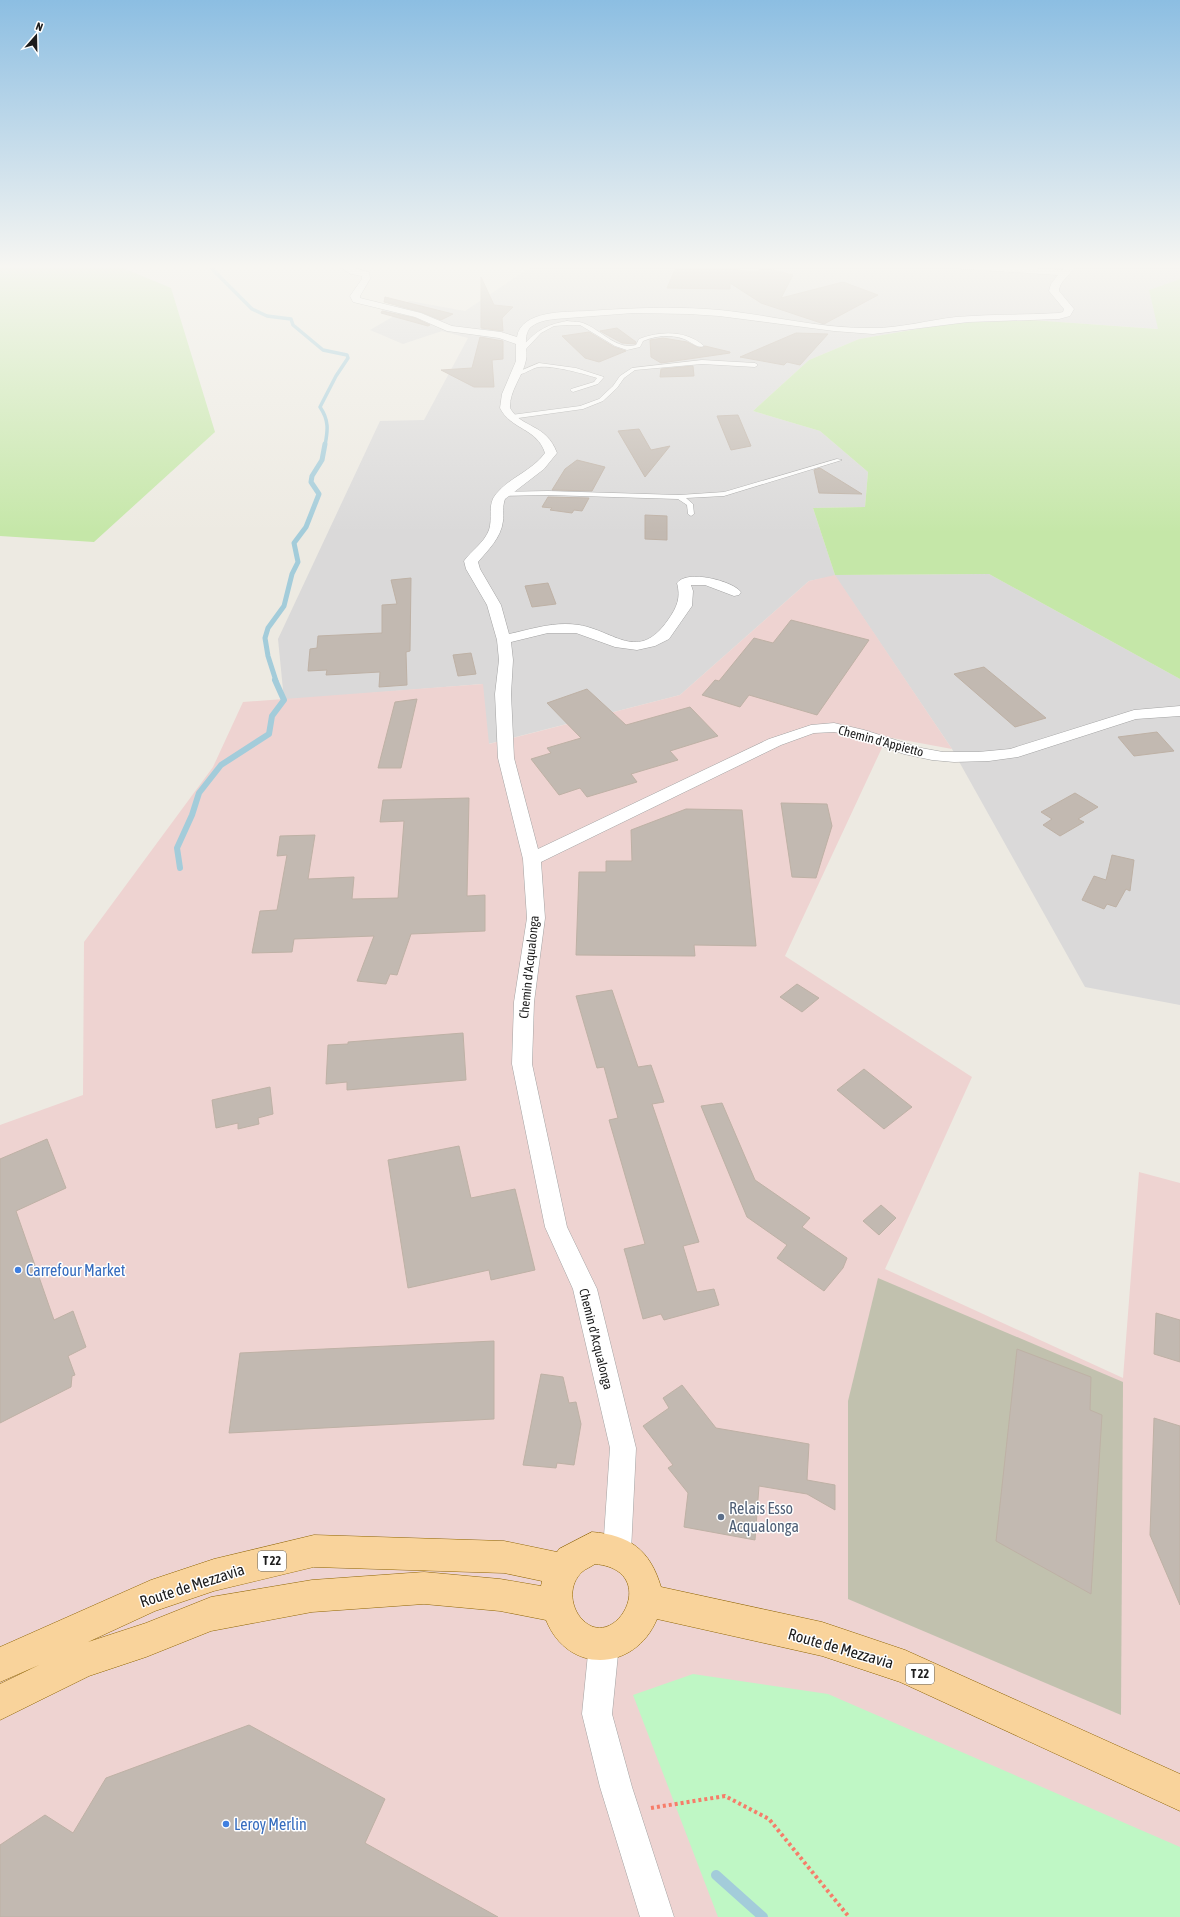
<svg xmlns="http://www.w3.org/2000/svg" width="1180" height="1917" viewBox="0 0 1180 1917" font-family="'Asap Condensed',sans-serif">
<rect width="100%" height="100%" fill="#edeae2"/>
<!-- residential -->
<path fill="#dad9d9" d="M534,265H1180V279L1149,290L1159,329L1031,320L952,323L859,339L809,360L753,411L820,431L868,472L865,507L813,508L835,575L989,574L1180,679V1005L1085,987L952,749L835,576L809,581L680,695L488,744L482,684L284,700L278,639L380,421L424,420L468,338L442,331L403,344L370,330L394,316L381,311L410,301L465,311Z"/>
<!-- commercial -->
<path fill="#eed3d1" d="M835,575L952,749L887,737L785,956L972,1077L885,1269L1123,1378L1139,1172L1180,1183V1917H0V1125L83,1095L84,942L213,767L243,702L483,684L489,744L680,695L809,581Z"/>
<!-- construction -->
<path fill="#c1c1ae" d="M878,1278L1123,1382L1121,1715L848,1599V1401Z"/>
<!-- grass -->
<path fill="#c5e7a8" d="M0,265H116L171,288L215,432L94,542L0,536Z
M1180,279V679L989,574L835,575L813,508L865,507L868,472L820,431L753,411L809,360L859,339L952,323L1031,320L1158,329L1149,290Z"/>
<!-- park -->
<path fill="#bff7c5" d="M693,1674L828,1694L1180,1847V1917H718L633,1695Z"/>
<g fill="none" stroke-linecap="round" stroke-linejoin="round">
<!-- stream-far3 -->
<path stroke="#a3ccda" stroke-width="3.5" d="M211,265L213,270L252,309L267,316L291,319L293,325L323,350L347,355L348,358L336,376L320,407C329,420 328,430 325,445"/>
<!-- stream-far2 -->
<path stroke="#a3ccda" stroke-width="5" d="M276,681L268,656L265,638L268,628L284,606L292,574L298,562L294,543L306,527L319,494L311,482L312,476L322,460L325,444"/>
<!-- stream-far1 -->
<path stroke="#a3ccda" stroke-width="6" d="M180,868L177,848L192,815L199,793L221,765L269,734L272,716L284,700L275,680"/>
<!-- stream -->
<path stroke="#a3ccda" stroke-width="10" d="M716,1875L763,1917"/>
</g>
<!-- building -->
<path fill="#c2b9b1" stroke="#beb1a5" d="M677,265H695L756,272L764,268L793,275L781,298L843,282L878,295L824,324L761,303L730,283V289L667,288Z
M481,277L494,305L513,307L502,318L503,331L481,328Z
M385,297L453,314L441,320L421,312L384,302Z
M382,311L415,318L430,325L428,326L381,313Z
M617,328L636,342L635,344L622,343L600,331Z
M589,332L614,347L626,351L599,362L585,358L562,336Z
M796,333L828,334L800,365L787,362L784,365L740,357Z
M480,337L503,341V359L492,360L494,387H474L441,370L472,368Z
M663,338L687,342L699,348L705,346L730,352V353L661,363L651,357L650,340Z
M693,366L694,376L660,377L661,369Z
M738,415L751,446L731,450L717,416Z
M639,429L651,450L670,446L645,477L618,431Z
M577,460L605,467L592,491L552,490L565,469Z
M820,468L862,494L819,493L814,470Z
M548,497L589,498L582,511L574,510L572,513L550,510L552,508L542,507Z
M645,515L667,516V540L645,539Z
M411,578L410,651L406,652L407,685L379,687L380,672L326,675L327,670L308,671L310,649L317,648L318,636L382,633V605L397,604L391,580Z
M548,583L556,604L532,607L525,586Z
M791,620L869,640L817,715L749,695L740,707L702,695L715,680L719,681L754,638L773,643Z
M471,653L476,674L458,676L453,655Z
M984,667L1046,718L1015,727L954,674Z
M587,689L626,725L690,707L718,736L670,751L678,760L631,774L637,782L587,797L580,788L559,795L531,759L551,753L547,748L581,738L547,703Z
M417,699L401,768H378L395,702Z
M1157,732L1174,751L1134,756L1118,737Z
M1075,793L1098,807L1078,819L1084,822L1060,836L1043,825L1052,819L1041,812Z
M469,798L467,896L485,895V931L411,934L397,975L390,974L386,984L357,981L374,936L294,939L292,952L252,953L260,911L277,910L287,855L277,856L280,836L315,835L308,879L354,877L352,899L398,898L404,821L380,822L383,800Z
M781,803L827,804L832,826L816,878L792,877Z
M686,809L742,810L756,946L694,945L695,956L576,955L579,872H606V861H632L631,830Z
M1112,855L1134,860L1130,891L1126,889L1116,907L1107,904L1104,909L1082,900L1094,876L1106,880Z
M797,984L819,998L802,1012L780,997Z
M612,990L638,1067L651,1065L664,1102L652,1104L699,1242L683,1246L697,1292L714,1289L719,1305L664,1320L661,1314L643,1319L627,1259L624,1249L645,1244L609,1120L618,1118L604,1067L597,1068L576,996Z
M463,1033L466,1080L347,1090V1082L326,1084L328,1045L348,1044V1042Z
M864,1069L912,1107L884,1129L837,1090Z
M270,1087L273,1114L258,1118L259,1124L238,1129V1123L216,1128L212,1100Z
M722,1103L755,1180L810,1218L802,1227L847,1258L843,1268L824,1291L777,1258L787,1245L747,1217L701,1106Z
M47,1139L66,1188L16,1211L54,1320L73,1311L86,1347L68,1356L75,1375L72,1376L71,1387L0,1423V1159Z
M459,1146L471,1198L515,1189L535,1270L491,1280L489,1270L408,1288L388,1160Z
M881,1205L896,1218L879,1235L863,1221Z
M1156,1313L1180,1320V1362L1154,1354Z
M494,1341V1419L229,1433L240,1353Z
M1017,1349L1091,1377L1090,1410L1102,1415L1091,1594L996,1541Z
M541,1374L563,1377L569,1403L576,1402L581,1424L574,1465L557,1463L556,1468L523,1465Z
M682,1385L716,1428L809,1444L807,1480L835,1485V1510L807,1494L759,1486L755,1540L684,1527L688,1493L668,1468L673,1465L643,1426L669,1408L663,1398Z
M1154,1418L1180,1426V1605L1150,1535Z
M249,1725L385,1799L365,1843L498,1917H0V1845L45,1815L73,1833L106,1778Z"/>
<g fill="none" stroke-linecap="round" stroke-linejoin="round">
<defs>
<path id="service" d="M567,321C572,322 578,321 583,323C600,329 617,351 636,345L639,339C660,331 686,330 704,346C698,349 690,341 684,339C670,334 656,336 643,341L640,347L627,350L615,346L580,325H567L554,326L541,333L525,350L520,349C535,332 544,325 567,321Z
M702,360L755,363L758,365L755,367L702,364L635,370L624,378L617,388L603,401L583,409L511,419L508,417L511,415L580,406L599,399L613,386L620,376L632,368Z
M539,363L576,368L604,377L598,384L573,392L570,390L571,389L594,382L597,378C585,374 552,365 539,367C531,368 520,378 513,374Z
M837,459L842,460L724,496L686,498L693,504L694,514L691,516L688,514L687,505L678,499L548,495L502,496L499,494L502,492L548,491L679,495L724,492Z"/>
<path id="minor" d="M337,265C347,264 359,270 369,272L370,279L360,296V298L421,313L452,326L501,332L517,337C521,310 566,312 587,311C632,308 675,306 720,310C770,315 822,329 873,328C901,328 929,320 956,317C991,314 1025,315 1059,313L1063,312L1064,309L1049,291L1051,284L1058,275L951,268L947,265H982L1063,270L1066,265H1074C1072,276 1060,279 1059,291L1074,309L1070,316L1059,319L968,322L873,334L834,331L719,316L689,314L633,313L555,319C546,320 535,322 529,329C523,338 528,351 526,360C523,376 509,391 510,408C522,429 546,423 557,453L544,469L505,499C502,507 504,514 503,521C501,538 488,550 478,562L480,569L501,605L509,634C532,629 555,621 579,625C615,631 638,663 668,620C677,607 681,598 677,583C687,569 733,581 741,592L739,595L734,596L705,585H691L693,591L692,606L669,639L655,646L637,650L615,647L576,633H548L511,642L513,660L511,694L514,758L538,849L769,739L811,725L834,723L864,730L921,748L943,752H978L1010,749L1134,710L1180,706V716L1136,719L1018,757L989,761L954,762L932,760L904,754L853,736L834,732L814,733L781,745L541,862L545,918L534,1002L532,1064L567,1227L597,1289L636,1448L631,1551L627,1561L617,1565L607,1561L603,1551L610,1448L573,1289L545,1227L512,1064L514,1002L527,918L523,859L498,758L495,694L499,660L497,640L487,605L466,569L464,561C472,550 484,543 489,530C493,518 487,505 496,494C510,477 532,471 545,453C537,428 511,430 500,408L502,394L516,361V344L499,338L447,331L415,317L353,302L350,296L362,279V276L351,274Z
M604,1629L614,1634L619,1644L612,1714L632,1787L674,1917H640L600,1787L582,1714L589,1644L594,1634Z"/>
<path id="primary" d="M592,1532C630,1535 650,1550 661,1587L822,1622L905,1650L1180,1774V1811L900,1682L822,1656L657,1619C635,1672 568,1675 546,1620L500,1611L424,1604L312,1612L211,1631L146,1657L89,1676L0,1720V1684L39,1665L0,1682V1647L151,1580L214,1559L314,1535L504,1541L557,1552L559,1549ZM595,1564C664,1570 613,1658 580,1617C570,1604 569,1584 582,1572C585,1569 591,1567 595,1564ZM314,1567L504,1573L542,1581L541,1586L500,1579L424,1572L312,1580L211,1597L146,1623L88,1642L155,1611L214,1591Z"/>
</defs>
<!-- service casing -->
<use href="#service" stroke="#a3a3a3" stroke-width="1"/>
<!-- minor casing -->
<use href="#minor" stroke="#a3a3a3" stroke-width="1"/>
<!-- primary casing -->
<use href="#primary" stroke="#906604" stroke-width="1"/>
<!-- path -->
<path stroke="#f67d6a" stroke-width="4" stroke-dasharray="3 3" stroke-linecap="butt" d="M651,1808L725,1796L769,1819L849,1917"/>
<!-- service -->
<use href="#service" fill="#fff" fill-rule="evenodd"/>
<!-- minor -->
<use href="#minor" fill="#fff" fill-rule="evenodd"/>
<!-- primary -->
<use href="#primary" fill="#f9d39b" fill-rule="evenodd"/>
</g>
<!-- sky -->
<linearGradient id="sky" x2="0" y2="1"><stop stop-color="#8cbee2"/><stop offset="0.5" stop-color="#f7f6f2"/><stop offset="1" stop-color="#f7f6f2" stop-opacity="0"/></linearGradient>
<rect width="1180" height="533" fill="url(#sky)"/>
<!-- markers -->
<g fill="#3f7fe0" stroke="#fff" stroke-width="1.5">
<circle cx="18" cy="1270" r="4"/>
<circle cx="226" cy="1824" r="4"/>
</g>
<circle fill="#5c6f8a" stroke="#fff" stroke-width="1.5" cx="721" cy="1517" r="4"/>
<g text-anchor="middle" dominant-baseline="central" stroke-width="3" stroke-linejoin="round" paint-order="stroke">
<!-- shield labels -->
<g fill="#fff" stroke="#606060" stroke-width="1">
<rect x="258" y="1551" width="28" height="20" rx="3"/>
<rect x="906" y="1664" width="28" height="20" rx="3"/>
</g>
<g font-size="12" font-weight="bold" fill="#1c1c1c">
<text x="272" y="1561">T 22</text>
<text x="920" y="1674">T 22</text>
</g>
<!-- street labels -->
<g font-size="13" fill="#1c1c1c" stroke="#fff">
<text transform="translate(881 741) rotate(15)">Chemin d'Appietto</text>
<text transform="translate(529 967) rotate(-84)">Chemin d'Acqualonga</text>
<text transform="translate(596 1339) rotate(76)">Chemin d'Acqualonga</text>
</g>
<!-- near-shop labels -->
<g font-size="16" fill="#366cbe" stroke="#fff" text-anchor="start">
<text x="26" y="1270">Carrefour Market</text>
<text x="234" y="1824">Leroy Merlin</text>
</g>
<!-- near-service labels -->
<g font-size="16" fill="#4e5e75" stroke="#fff" text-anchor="start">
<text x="729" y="1508">Relais Esso<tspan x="729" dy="18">Acqualonga</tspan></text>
</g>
<!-- near-street labels -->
<g font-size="16" fill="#1c1c1c" stroke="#fff">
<text transform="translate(192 1585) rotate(-18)">Route de Mezzavia</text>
<text transform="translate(841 1648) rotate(16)">Route de Mezzavia</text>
</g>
</g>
<!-- north arrow -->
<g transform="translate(36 36) rotate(20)" stroke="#ffffff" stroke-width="3" paint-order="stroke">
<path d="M0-3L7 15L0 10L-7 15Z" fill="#1c1c1c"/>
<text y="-6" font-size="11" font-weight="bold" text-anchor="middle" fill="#1c1c1c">N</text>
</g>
</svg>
